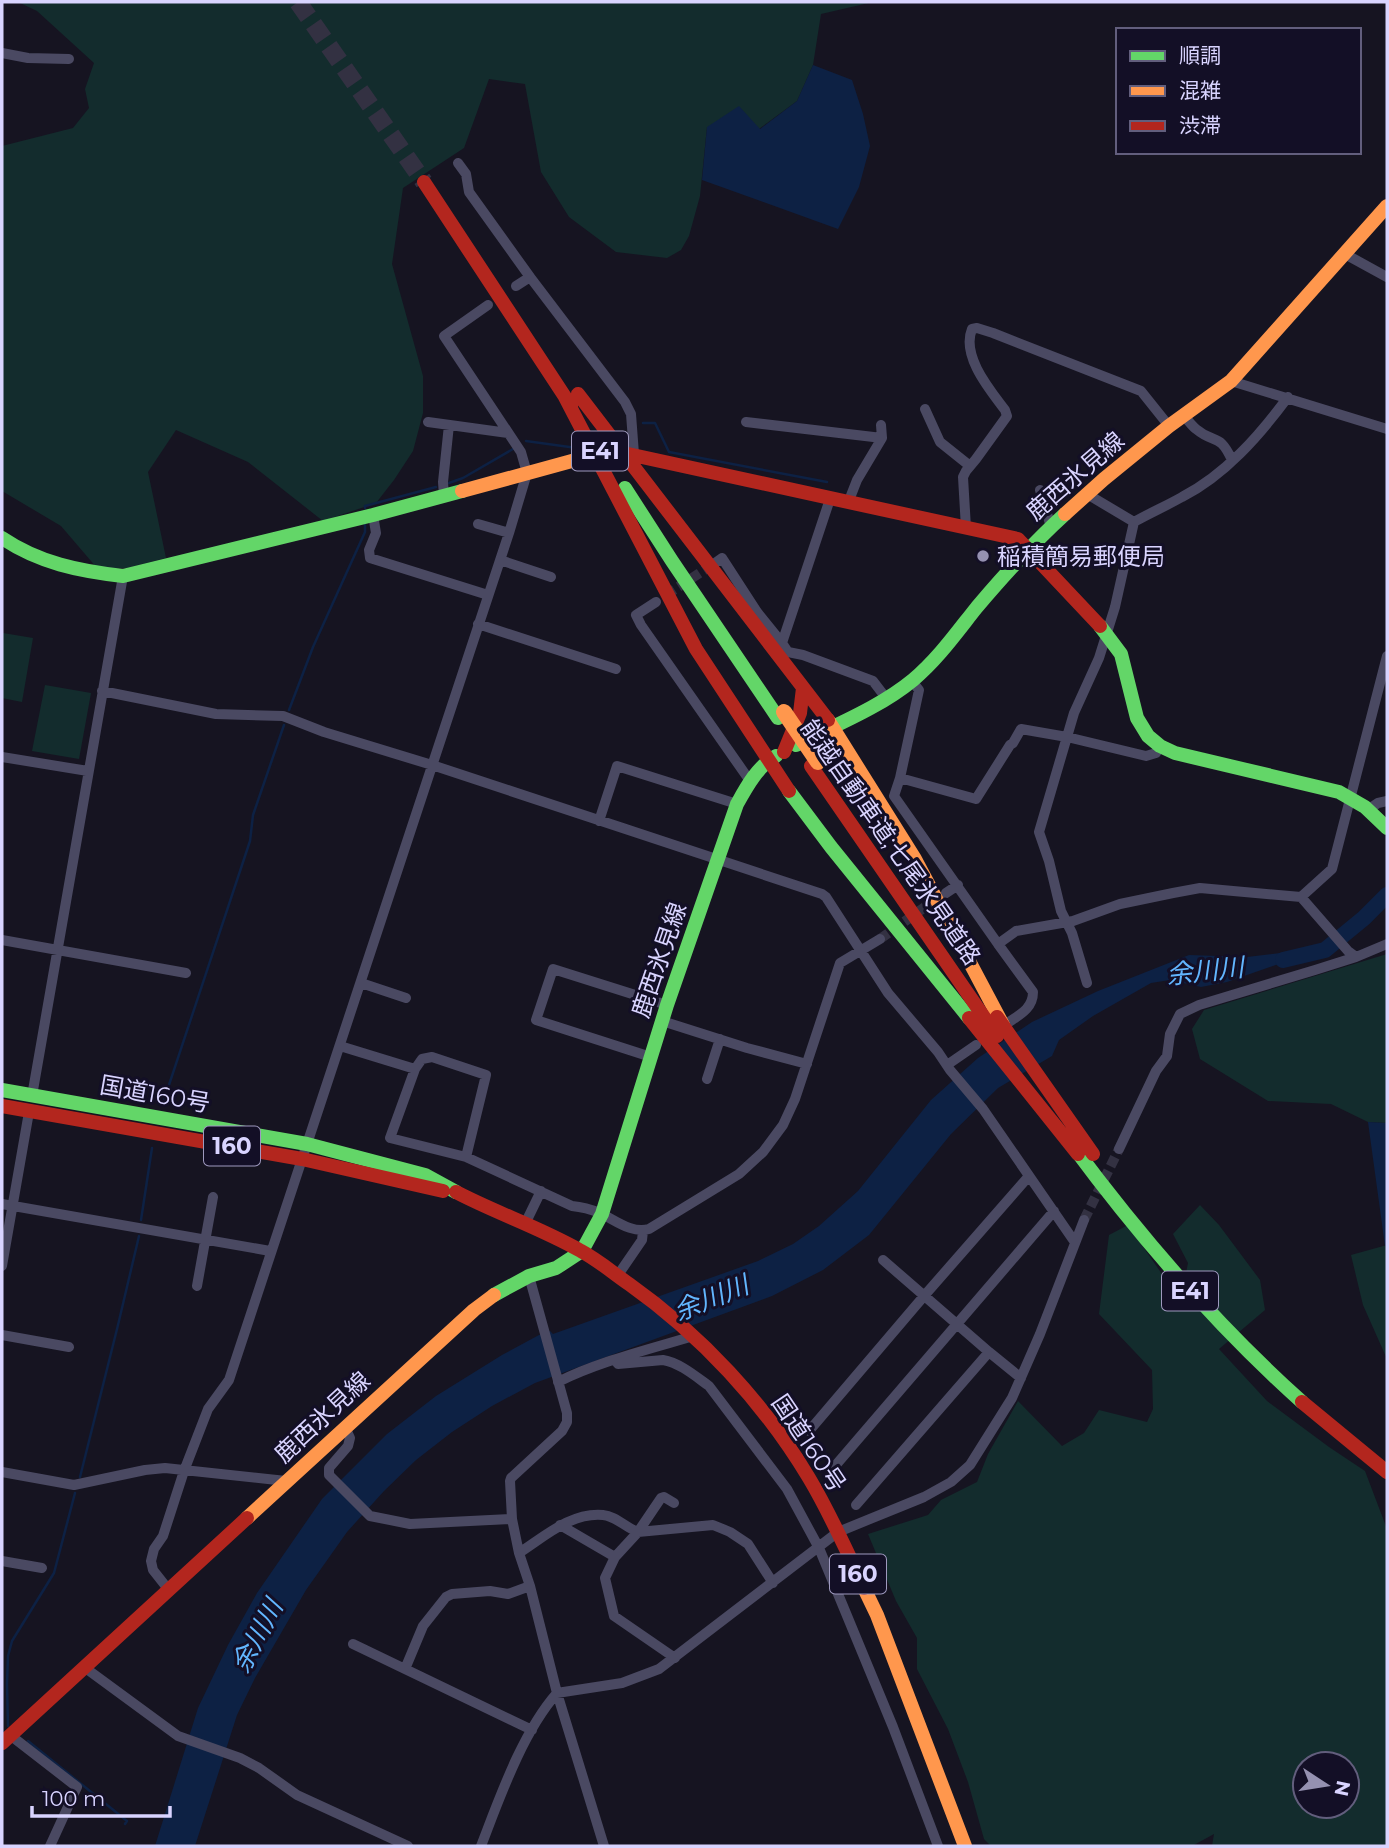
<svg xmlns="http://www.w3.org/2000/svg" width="1389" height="1848" viewBox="0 0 1389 1848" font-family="Montserrat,'Noto Sans JP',sans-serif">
<rect width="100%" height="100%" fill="#161421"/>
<!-- green -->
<path fill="#132c2d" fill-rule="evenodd" d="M18,2H873L821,14L813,65L797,101L759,129L707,127L700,196L689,236L681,250L667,258L616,252L569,217L541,172L525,84L489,79L464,148L403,188L392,264L423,376V413L413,451L394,480L376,503L323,521L248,462L176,430L148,472L166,558L127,568H97L61,526L2,491V146L73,128L89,108L85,89L94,63L37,11Z
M3,633L33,638L22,702L2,698Z
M45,685L91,693L79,759L32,751Z
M1387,954V1123L1368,1122L1331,1104L1268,1101L1200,1059L1192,1029L1204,1010Z
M1200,1205L1219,1225L1260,1280L1265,1310L1219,1349L1267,1401L1329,1447L1365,1471L1387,1529V1846H1212L1214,1834L1192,1846H991L984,1839L968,1782L948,1729L917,1669V1638L896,1601L868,1534L928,1515L941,1500L977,1482L988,1454L1018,1401L1062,1446L1084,1433L1099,1410L1147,1422L1153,1409L1152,1370L1099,1314L1109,1235L1128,1225L1173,1290L1186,1273L1188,1263L1173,1234ZM1305,1764H1347V1806H1305Z
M1387,1245V1359L1363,1305L1351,1255Z"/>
<!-- water -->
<path fill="#0d2144" d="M813,65L852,80L863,114L870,146L859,187L838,229L702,180L707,127L739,106L760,129L797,101Z
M1324,948L1227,982L1201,987L1170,980L1151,983L1093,1016L1059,1040L1052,1056L998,1088L951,1134L869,1235L823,1270L772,1296L535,1383L492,1406L452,1432L416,1460L384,1491L347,1532L306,1590L255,1678L237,1715L195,1846H155L198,1708L228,1645L257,1593L322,1499L387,1434L436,1396L502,1355L539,1335L550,1331L553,1334L758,1261L793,1244L819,1226L858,1191L931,1100L978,1058L1032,1022L1098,991L1189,955L1247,957Z
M1368,1122L1387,1123V1245L1385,1246Z"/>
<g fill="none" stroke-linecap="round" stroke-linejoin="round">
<!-- stream -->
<path stroke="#0d2144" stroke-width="2.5" d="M643,423H655L669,452L827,482
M526,441L584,449
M449,483L463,478L513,449
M365,508V506L436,487
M289,710L313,647L365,532V525
M163,1103L250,841L253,815L284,725
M141,1220L152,1148
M80,1477L118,1325L139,1236
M8,1726L7,1684L8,1656L12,1641L54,1573L75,1493
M28,1741L127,1821L125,1824"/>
<!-- river -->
<path stroke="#0d2144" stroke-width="16" d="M1283,960L1325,950L1364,918L1387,895"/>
<!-- street-tunnel -->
<path stroke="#333142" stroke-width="10" stroke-dasharray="10 5" stroke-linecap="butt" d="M666,595L712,565
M880,939L939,897
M1084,1220L1119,1149"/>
<!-- highway-tunnel -->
<path stroke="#333142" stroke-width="18" stroke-dasharray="18 9" stroke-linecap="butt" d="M298,2L424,182"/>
<!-- street -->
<path stroke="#4a4962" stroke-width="10" d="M2,53L28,58L69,59
M458,163L466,174L469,192L530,277
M1345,254L1387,277
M516,286L530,277L625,402L631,414L634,454
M1231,381L1387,429
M925,409L940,442L970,466
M1184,416C1188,420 1192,426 1196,429C1215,445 1219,432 1232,460
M428,422L508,433
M746,422L882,438
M1040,490L1051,527
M1087,494L1134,522
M444,496L443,482L449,425
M848,503L857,480L882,438L881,425
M373,515L376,533L369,550L370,558L488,595
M478,524L509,533
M966,528L963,477L966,471L976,459L1007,416L1005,410C990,390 961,356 972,329L977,328L993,333L1141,391L1169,426
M500,560L551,577
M715,563L722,558L757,612L782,643L830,499
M656,602L636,615L641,625L750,781
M478,624L616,669
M782,643L788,652L803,655L873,681L886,698
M912,681L919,690L900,778L894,796L998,944L1016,931L1073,921L1120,904L1173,893L1200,888L1301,897L1348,951L1356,957
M102,691L216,714L283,716L324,732L432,765L822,894L826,897L888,993L938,1052L950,1070L983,1109L1074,1241
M2,757L88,771
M900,778L976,799L1010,745L1013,743L1021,729L1067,737L1146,756L1156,753L1160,746
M1369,809L1378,803L1387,801
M599,821L617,766L737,804
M946,893L958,885
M1301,897L1332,869L1387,656
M2,940L186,973
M998,944L1033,992C1033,1009 1019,1015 1006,1024
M361,983L406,998
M1087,983L1072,933L1061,911L1049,861L1039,832L1074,713L1099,658L1115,607L1134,522C1150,513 1166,506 1182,497C1225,475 1259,436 1288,397
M662,1021L747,1048L807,1064
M340,1046L415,1069L390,1138L466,1157L572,1206C582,1207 590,1209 600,1213C615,1220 632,1234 649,1229L739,1174L763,1152L783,1125L795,1099L840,963L880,939
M651,1057L536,1020L553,969L667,1005
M947,1065L976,1045
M415,1069L422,1059L432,1057L486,1075L466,1157
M707,1079L720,1039
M32,1096L123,576
M1119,1149L1156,1071L1167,1056L1170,1034L1180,1014L1199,1005L1315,970L1356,957L1387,944
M2,1204L270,1251
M525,1224L541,1191
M883,1260L989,1352
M2,1266L29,1112
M618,1275L642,1240L643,1231
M529,1276L567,1413V1422L562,1431L511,1478L510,1481L512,1519L519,1553L530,1586L557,1693L604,1846
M197,1286L213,1197
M2,1335L69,1347
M615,1360L618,1364L663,1360C680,1363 695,1376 709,1386L787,1489L819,1548L893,1727L938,1846
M558,1382C600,1361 648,1350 693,1336
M345,1427L350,1438L348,1446L329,1468V1475L370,1516L410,1524L512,1519
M809,1431L924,1296L1029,1176
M835,1466L1054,1211
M2,1472L74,1485L145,1470L165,1468L286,1481
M674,1503L664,1497L661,1498L638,1532L615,1557L605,1578L614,1616L675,1658
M856,1505L989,1352L1021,1378
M560,1525L615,1557
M519,1553C544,1537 571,1512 603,1515C616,1516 626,1528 638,1532L713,1525L730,1532L748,1544L773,1583
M2,1561L42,1568
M168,1589L153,1570L151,1561L154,1549L163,1536L184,1471L208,1409L229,1380L509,533L527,473L521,452L444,336L488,305
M353,1644L532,1730
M84,1667L178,1736L240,1758L259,1768L297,1795L408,1846
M405,1669L423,1626L446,1597L452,1594L490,1591L508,1594L530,1586
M10,1735L77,1787L50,1846
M481,1846C500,1797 522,1733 557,1693L622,1683L659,1669L838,1532L924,1497L951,1482L970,1465L1012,1398L1040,1334L1084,1220"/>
<!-- fast -->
<path stroke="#63d668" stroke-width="14" d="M625,488L672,561L778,718
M2,538C39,563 79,571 123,576L373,515L462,491
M1100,626L1121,654L1137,718L1148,736L1160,746L1175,753L1339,792L1365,807L1387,828
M796,745C835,725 879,708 913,680C938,659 957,632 977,607C1005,574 1033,543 1065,514
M789,791L831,847L969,1018
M2,1090L307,1144L425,1175L456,1192
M1072,1145C1141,1238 1216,1325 1302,1402
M494,1295L529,1276L556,1268L582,1251L602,1214L667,1005L737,804C747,786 758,766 776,756"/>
<!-- slow -->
<path stroke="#ff974d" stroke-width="14" d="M462,491L590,456
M1065,514L1104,479L1169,426L1231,381L1387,206
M828,720L915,859L1003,1025
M247,1518L474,1310L494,1295
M864,1588L877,1615L965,1846"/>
<!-- jam -->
<path stroke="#b3261e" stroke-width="14" d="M424,182L571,406
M578,394L828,720
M565,397L696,649L789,791
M628,454L1018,539L1100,626
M784,752L800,713L803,688
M811,766L997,1036
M997,1017L1093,1154
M969,1018L1078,1154
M2,1106L302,1159L443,1191
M456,1192C496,1213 541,1228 581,1251C598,1260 613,1273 629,1284C701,1335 764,1403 809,1478C830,1513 847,1551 864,1588
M1302,1402L1387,1472
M2,1743L247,1518"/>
<!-- slow-bridge -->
<path stroke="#ff974d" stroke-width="16" d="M784,712L818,762"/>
</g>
<!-- markers -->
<circle fill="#9591b1" stroke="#130f26" stroke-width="2.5" cx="983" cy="556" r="7"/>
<g text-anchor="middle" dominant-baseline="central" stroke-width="6" stroke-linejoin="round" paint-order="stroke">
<!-- shield labels -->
<g fill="#130f26" stroke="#9e99be" stroke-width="2">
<rect x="572" y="431.5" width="56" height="39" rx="5"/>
<rect x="204" y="1126.5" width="56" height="39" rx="5"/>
<rect x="1162" y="1271.5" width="56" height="39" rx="5"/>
<rect x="830" y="1554.5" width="56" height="39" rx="5"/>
</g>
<g font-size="23" font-weight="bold" fill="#d9d4ff">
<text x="600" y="451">E41</text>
<text x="232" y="1146">160</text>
<text x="1190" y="1291">E41</text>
<text x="858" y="1574">160</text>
</g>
<!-- street labels -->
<g font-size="24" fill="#d9d4ff" stroke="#130f26">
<text transform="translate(1075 476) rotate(-41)">鹿西氷見線</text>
<text transform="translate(891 842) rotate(55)">能越自動車道;七尾氷見道路</text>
<text transform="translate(659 960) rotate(-71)">鹿西氷見線</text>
<text transform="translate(155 1094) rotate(10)">国道160号</text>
<text transform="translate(322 1417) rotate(-43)">鹿西氷見線</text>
<text transform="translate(809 1443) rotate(56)">国道160号</text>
</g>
<!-- poi labels -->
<g font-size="24" fill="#d9d4ff" stroke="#130f26" text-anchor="start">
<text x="997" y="556">稲積簡易郵便局</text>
</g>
<!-- water labels -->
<g font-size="26" font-style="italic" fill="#62b6ff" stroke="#130f26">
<text transform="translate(1205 971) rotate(-6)">余川川</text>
<text transform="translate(711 1298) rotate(-22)">余川川</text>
<text transform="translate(257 1636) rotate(-62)">余川川</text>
</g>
</g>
<!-- border -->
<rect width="1389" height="1848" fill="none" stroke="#d9d4ff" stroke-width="7"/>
<!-- legend -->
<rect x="1116" y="28" width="245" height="126" fill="#130f26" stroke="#625e7d" stroke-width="2"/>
<rect x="1130" y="51" width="35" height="10" fill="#63d668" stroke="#625e7d" stroke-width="2"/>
<text x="1179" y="63" font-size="21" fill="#d9d4ff">順調</text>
<rect x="1130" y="86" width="35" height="10" fill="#ff974d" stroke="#625e7d" stroke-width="2"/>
<text x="1179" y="98" font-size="21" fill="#d9d4ff">混雑</text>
<rect x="1130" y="121" width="35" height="10" fill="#b3261e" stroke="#625e7d" stroke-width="2"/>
<text x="1179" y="133" font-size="21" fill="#d9d4ff">渋滞</text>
<!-- north arrow -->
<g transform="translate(1326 1785) rotate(102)"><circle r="33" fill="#130f26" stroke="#625e7d" stroke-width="2"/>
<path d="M0-5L12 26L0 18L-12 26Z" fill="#9591b1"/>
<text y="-10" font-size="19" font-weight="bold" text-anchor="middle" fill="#d9d4ff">N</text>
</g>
<!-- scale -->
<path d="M32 1806v10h138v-10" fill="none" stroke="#d9d4ff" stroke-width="3.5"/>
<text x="42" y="1806" font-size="21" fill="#d9d4ff" stroke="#130f26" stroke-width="5" paint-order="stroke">100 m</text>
</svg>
